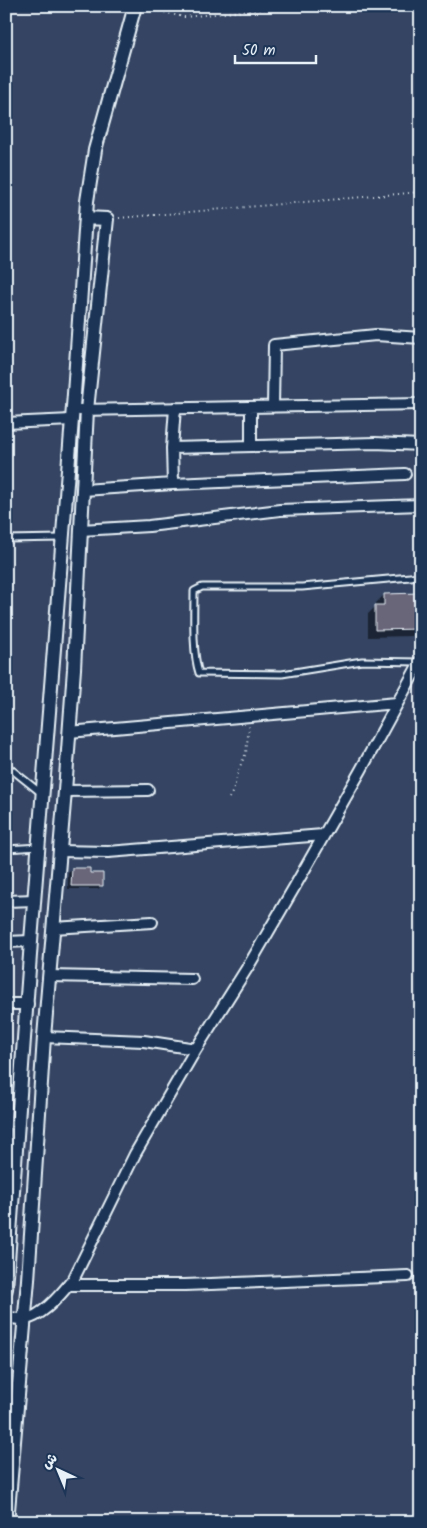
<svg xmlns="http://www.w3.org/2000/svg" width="427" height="1528" viewBox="0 0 427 1528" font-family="Kalam,'Playpen Sans Arabic',sans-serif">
<rect width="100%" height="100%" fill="#344462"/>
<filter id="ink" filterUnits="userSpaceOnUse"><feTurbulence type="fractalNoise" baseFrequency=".02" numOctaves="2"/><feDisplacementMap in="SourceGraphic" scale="10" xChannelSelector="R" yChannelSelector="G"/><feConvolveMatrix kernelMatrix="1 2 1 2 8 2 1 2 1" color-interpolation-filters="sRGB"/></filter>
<g filter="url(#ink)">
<!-- shadow -->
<path fill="#0007" d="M384,595L419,628L412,636L368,637V614L376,606V603Z
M72,870L88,875L102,886L98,889H68V873Z"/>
<!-- building -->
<path fill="#6b667a" stroke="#e8f1f8" d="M420,593V629L375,630V605H384V594Z
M72,868H90V873H103V886H71Z"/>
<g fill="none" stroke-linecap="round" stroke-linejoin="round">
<defs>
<path id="service" d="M6,539L62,538
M419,662L362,661L282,674L199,673C192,652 194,614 194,591L202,587H302L421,576
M6,765L41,793
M6,849L39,847"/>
<path id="minor" d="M251,407V446
M273,407L274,345L376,335L421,338
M79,410L421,404
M6,423L72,420
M172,448L375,443L421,445
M173,484L405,474
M83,490L173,484L172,448L175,408
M81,530L149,526L280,510L421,505
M69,732L397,703
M65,791L148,790
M59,851L108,852L323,835
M6,901L35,900
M53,928L152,922
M6,942L31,941
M49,976L192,979
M6,1004H28
M44,1037L144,1041L196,1049
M69,1285H185L408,1276
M6,1317C12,1318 20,1320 26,1319C43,1316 64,1291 74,1278L135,1154L196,1049L249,965L295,886L361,770L421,660"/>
<path id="tertiary" d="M6,1289L31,941L74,394L87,201L95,150L135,6
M7,1522L28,1280L44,1037L65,791L74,669L87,410L107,219L86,218"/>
</defs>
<!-- service casing -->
<use href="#service" stroke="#e8f1f8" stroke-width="9"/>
<!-- minor casing -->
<use href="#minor" stroke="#e8f1f8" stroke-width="14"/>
<!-- tertiary casing -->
<use href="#tertiary" stroke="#e8f1f8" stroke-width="16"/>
<!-- path -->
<path stroke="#e8f1f8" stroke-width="2" stroke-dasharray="1 4" stroke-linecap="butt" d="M145,8L184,17L294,6
M119,218L421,192
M229,798L233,791L241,764L246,753L249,726"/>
<!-- service -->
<use href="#service" stroke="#1d3557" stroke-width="5"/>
<!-- minor -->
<use href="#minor" stroke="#1d3557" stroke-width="10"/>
<!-- tertiary -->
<use href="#tertiary" stroke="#1d3557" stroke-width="12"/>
</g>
</g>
<!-- margin -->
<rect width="427" height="1528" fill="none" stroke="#1d3557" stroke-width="25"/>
<rect x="12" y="12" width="402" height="1503" fill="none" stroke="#e8f1f8" stroke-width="2" filter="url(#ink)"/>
<!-- north arrow -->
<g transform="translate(58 1470) rotate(316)" stroke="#1d3557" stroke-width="4" paint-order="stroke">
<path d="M0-4L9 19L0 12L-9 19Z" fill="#e8f1f8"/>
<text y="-8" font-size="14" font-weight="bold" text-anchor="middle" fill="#e8f1f8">ش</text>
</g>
<!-- scale -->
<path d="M235 55v8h81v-8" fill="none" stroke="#e8f1f8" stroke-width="2.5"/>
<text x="242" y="55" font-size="15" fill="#e8f1f8" stroke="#1d3557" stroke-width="4" paint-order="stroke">50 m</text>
</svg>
